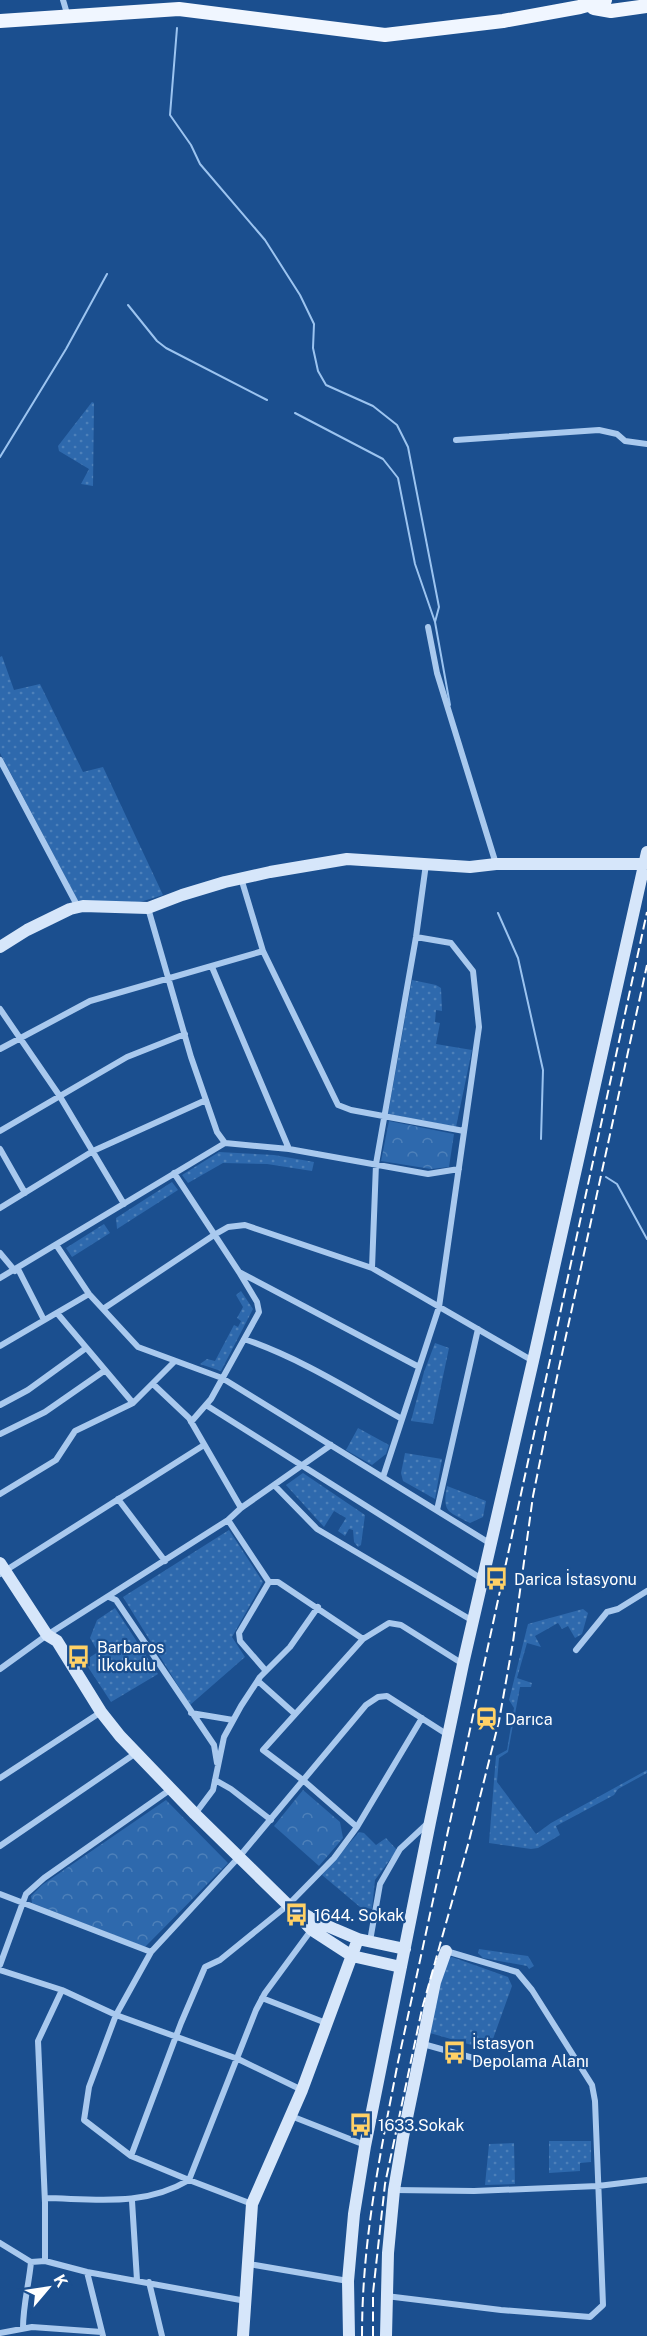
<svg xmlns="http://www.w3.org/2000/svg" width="647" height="2336" viewBox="0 0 647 2336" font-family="'Public Sans',sans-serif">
<defs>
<pattern id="grass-dots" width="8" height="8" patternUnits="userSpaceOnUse" patternTransform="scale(1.5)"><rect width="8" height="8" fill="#2e69ad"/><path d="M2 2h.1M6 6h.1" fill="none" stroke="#4d80b9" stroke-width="1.8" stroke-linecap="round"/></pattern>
<pattern id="park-crowns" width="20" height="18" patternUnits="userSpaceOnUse" patternTransform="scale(1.5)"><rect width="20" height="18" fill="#2e69ad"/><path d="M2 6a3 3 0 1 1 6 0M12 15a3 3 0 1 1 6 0" fill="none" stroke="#4d80b9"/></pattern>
</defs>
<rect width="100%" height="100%" fill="#1b4f8f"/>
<!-- grass -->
<path fill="url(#grass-dots)" d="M92,402L94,403L93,486L81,484L89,469L59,451L58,446Z
M2,656L14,690L40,684L83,772L103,767L163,895L140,902L78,901L0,753V657Z
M412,980L436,985L441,988L442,1011L436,1010L435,1022L440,1023L436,1044L472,1050L456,1127L388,1114Z
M219,1152L274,1155L314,1162L312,1171L267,1164L223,1163L188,1183L182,1175Z
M172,1182L178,1190L117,1229L116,1218Z
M104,1224L110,1233L72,1257L66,1248Z
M241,1291L253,1309L221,1371L200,1364L207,1359L215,1361L234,1325L238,1327L241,1321L237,1318L243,1307L236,1295Z
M435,1343L449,1348L433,1424L411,1421L424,1372Z
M358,1428L389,1445L386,1454L372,1465L346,1450Z
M405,1453L442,1459L435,1499L403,1481L401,1473Z
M303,1473L365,1515L361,1545L358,1547L354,1542L353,1530L349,1529L345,1536L338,1531L346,1518L334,1511L324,1527L286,1485Z
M447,1486L486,1501L483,1517L470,1523C448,1511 442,1513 447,1486Z
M229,1530L263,1582L232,1637L245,1657L190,1705L123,1597Z
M115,1608L158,1674L111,1702L84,1661L98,1652L90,1638L97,1620Z
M583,1609L588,1613L582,1634L575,1638L568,1626L562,1629L558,1623L535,1636L541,1647L527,1643L517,1678L532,1683L531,1687H520L508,1752L499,1758L497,1782L536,1834L551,1823L647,1770V1773L618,1789L614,1795L556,1826L560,1835L538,1848L531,1849L489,1843L496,1756L507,1750L514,1708L509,1700L528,1624Z
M359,1832L364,1833L376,1845L386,1838L397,1850L375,1880L372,1909L360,1907L322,1875Z
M479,1949L528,1956L534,1966L529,1969L527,1966L483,1958L478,1953Z
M452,1957L508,1977L512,1986L489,2050L430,2033L445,1959Z
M549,2141H591V2162L580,2163V2171L549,2173Z
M514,2143L515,2184L485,2185L489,2144Z"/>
<!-- park -->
<path fill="url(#park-crowns)" d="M389,1121L454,1134L449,1167L431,1169L381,1161Z
M303,1790L340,1822L343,1838L319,1866L274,1826Z
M166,1800L228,1863L145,1947L32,1903L31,1896L42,1885Z"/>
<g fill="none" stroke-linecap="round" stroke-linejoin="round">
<!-- stream -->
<path stroke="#9cc4f0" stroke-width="2" d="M177,28L170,115L191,145L200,164L265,240L300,295L314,324L313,348L318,371L326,385L373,406L397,425L408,447L439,607L435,622
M128,305L157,341L166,348L267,400
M295,413L383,459L398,478L415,564L435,622L450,705
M0,457L66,349L107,274
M498,913L518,958L543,1070L541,1139
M606,1177L617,1184L647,1239"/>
<!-- street -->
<path stroke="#a9c9ee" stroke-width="6" d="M63,0L68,17
M456,440L599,430L617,434L625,441L647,444
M428,627L437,673L496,864
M0,760L78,907
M241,878L263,951L338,1105L351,1110L464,1131
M148,908L191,1057L217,1132L225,1143
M212,967L289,1149
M0,1009L59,1095L124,1204
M0,1049L90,1001L263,951
M0,1131L127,1057L185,1034
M0,1149L25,1193
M174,1173L239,1272L257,1302L259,1312L211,1399L191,1422
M0,1208L93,1151L206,1100
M57,1246L89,1294L138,1347L222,1378L491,1544
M0,1253L15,1271
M372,1268L376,1164L416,937L426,864
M18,1269L44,1320
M239,1272L419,1367
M0,1278L225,1143L289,1149L428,1174L459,1169
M103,1309L214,1235L228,1227L245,1225L372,1268L533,1361
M57,1313L133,1403L175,1361
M244,1339C300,1358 350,1390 402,1419
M0,1346L89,1294
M153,1384L189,1418L241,1508
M0,1405L28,1390L86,1348
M206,1405L482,1579
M0,1434L45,1412L104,1371
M383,1477L439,1307L479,1027L473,971L451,943L416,937
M274,1485L317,1529L473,1621
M0,1494L56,1460L75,1431L133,1403
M118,1499L165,1561
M437,1510L478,1329
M228,1520L269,1582H278L363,1639
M0,1574L204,1445
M109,1597L116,1600L214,1745L217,1763
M576,1650L607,1612L618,1609L647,1591
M0,1669L47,1635L228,1520L241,1508L331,1445
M266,1671L240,1641L239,1633L269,1582
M258,1681L295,1714
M191,1713L233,1720
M0,1778L101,1712
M215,1780L231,1789L271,1820
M195,1814L213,1790L224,1737L241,1706L260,1677L290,1647L318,1607
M357,1827L304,1781L263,1750L363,1639L389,1623L401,1625L463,1664
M0,1846L136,1753
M0,1894L151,1952
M312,1929L265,1993L256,2010L189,2180L131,2156L84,2120L89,2087L116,2015L151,1952L239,1857L366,1705L378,1697L387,1696L448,1735
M370,1941L380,1884L400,1849L428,1823
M0,1965L26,1894L44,1878L171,1789
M0,1970L62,1990L116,2015L238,2059L302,2090
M262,1998L326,2023
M423,2044L491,2063
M291,2116L365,2145
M131,2156L181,2023L205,1967L220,1960L288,1905L334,1858L357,1827L422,1718
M394,2190L474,2191L598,2186L647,2180
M45,2198C96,2199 144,2207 189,2180L252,2204
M132,2201L137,2280
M0,2243L31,2262L45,2261L87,2272L246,2301
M45,2261V2203L38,2041L62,1990
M249,2264L348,2281
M87,2272L103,2336
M149,2282L162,2336
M386,2296L501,2310L590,2317L603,2305L595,2101L592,2085L532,1990L517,1972L446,1951
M23,2328C23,2305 29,2284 31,2262
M0,2333L32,2327L102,2332"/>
<!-- secondary -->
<path stroke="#d6e6fa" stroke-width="12" d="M0,947L27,930L70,909L83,906L148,908L182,895L225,882L270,872L347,859L470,867L496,864H644
M0,1563L47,1635L57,1641L101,1712L120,1736L195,1814L288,1905
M401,1967L352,1956L312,1930L288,1905L318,1922L358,1939L405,1949
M243,2336L252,2204L302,2090L358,1939
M349,2336L348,2281L354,2214L365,2146L430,1822L463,1664L533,1361L647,852
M386,2336L388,2253L394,2190L403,2137L435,1982L446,1951"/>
<!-- primary -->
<path stroke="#f0f6ff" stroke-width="14" d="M594,1V8L611,11L647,6
M0,21L179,9L385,35L503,21L580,7L605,0"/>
<!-- rail -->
<path stroke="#fff" stroke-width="2" stroke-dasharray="10 4.5" stroke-linecap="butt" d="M362,2336C362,2240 380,2155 398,2062L647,912
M373,2336V2293L385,2184L422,2009L469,1841L499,1721L513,1642L533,1496L557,1377L647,965"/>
</g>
<!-- icons -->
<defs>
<symbol id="bus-bare" viewBox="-9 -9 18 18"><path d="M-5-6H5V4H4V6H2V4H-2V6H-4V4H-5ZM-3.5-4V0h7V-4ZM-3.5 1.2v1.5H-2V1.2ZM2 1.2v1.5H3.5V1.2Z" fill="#ffd166" stroke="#1b4f8f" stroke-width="2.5" paint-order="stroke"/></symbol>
<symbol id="station-bare" viewBox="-9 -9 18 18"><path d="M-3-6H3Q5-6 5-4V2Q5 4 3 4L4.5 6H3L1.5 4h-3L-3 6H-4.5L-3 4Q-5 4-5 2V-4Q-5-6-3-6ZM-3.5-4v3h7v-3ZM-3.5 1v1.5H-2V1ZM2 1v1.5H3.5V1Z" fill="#ffd166" stroke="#1b4f8f" stroke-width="2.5" paint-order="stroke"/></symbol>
</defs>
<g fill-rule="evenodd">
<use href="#bus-bare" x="480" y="1562" width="33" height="33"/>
<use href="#bus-bare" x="62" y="1640" width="33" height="33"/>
<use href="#station-bare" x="470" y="1702" width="33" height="33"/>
<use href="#bus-bare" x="280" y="1898" width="33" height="33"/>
<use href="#bus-bare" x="438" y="2036" width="33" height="33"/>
<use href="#bus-bare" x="344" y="2108" width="33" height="33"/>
</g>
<g text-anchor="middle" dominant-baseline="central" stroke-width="4.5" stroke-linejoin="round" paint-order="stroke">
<!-- poi labels -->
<g font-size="16" fill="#fff" stroke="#1b4f8f" text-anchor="start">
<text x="514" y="1579">Darica İstasyonu</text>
<text x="97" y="1647">Barbaros<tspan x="97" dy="18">İlkokulu</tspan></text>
<text x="505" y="1719">Darıca</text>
<text x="314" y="1915">1644. Sokak</text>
<text x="472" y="2043">İstasyon<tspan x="472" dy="18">Depolama Alanı</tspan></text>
<text x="378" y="2125">1633.Sokak</text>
</g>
</g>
<!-- north arrow -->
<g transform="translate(48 2288) rotate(61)" stroke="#1b4f8f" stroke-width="4.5" paint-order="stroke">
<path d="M0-4.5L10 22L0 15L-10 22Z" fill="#ffffff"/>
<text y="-9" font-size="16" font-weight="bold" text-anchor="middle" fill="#ffffff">K</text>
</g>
</svg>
